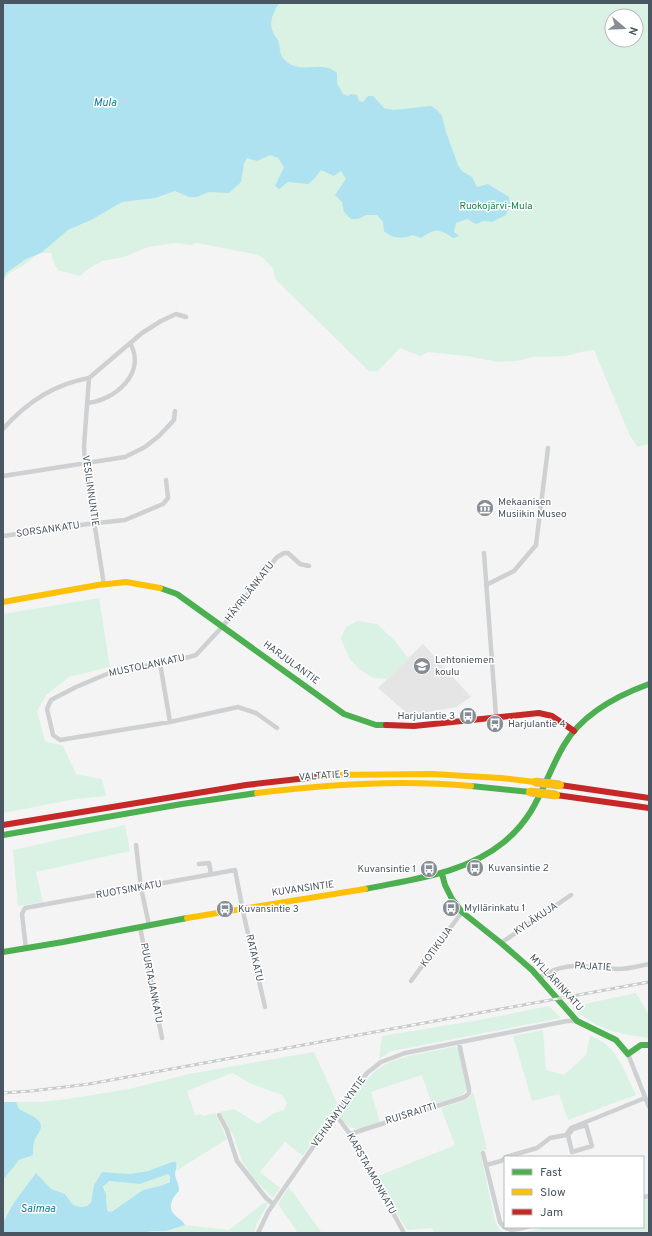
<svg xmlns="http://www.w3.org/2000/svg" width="652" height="1236" viewBox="0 0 652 1236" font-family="Overpass,sans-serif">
<rect width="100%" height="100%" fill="#f4f4f4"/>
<!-- education -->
<path fill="#e6e5e6" d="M423,644L471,697L456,707L409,715L378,688Z"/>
<!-- green -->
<path fill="#d9f2e3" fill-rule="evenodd" d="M3,3H649V444L638,447L630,436L594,350L585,351L566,356L533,357L517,361L498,362L467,356L428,352L420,356L400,348L378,371H369L275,279L273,268L262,257L254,254L197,243L191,245L176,243L148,247L124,257L102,261L88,269L80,276L58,270L54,263L51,253H39L24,265L9,273L3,282ZM612,16H636V40H612Z
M99,598L110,667L69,677L46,695L37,711L45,741L63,746L76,774L102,779L106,796L75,799L3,813V614Z
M358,621L377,624L394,640L409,659L387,679L374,678L360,670L349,658L341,638L346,627Z
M125,825L130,851L36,872L43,902L18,906L13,850Z
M636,993L649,1015V1038C615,1033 598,1030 571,1007Z
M549,1006L561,1018L392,1051L379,1059L382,1036L485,1019Z
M543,1030L546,1070L564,1075L586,1055L590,1036C595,1038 600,1040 604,1043C620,1055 628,1078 636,1095L568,1120L559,1094L532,1101L513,1036Z
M453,1047H456L458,1048L466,1085L467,1089L462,1095L432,1105L422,1075L371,1092L380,1122C361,1128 356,1135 341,1119C339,1112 347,1103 352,1098C361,1086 371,1073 384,1065C403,1055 431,1052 453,1047Z
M314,1052L338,1105L303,1156L285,1142L260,1172L280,1188L273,1198L253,1178L242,1161L234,1137L220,1112L234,1109L258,1124L274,1113L284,1110L287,1103L282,1095L252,1084L232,1073L187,1091L195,1115L201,1114L203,1116L215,1113L227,1139L176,1171L178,1166L176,1162H172L148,1171L129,1174L102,1172L94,1185L91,1202L86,1206L81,1207L73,1205L65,1194L51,1189L3,1233V1102H41L68,1099L129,1089L189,1074Z
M473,1092L487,1149L480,1151L495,1221L499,1229L504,1233H434L432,1228L407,1230L376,1177L455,1145L441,1108L468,1099Z
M168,1174L171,1176L170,1181L163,1185L143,1190L113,1211L109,1212L107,1210C107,1207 107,1203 107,1200C106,1191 101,1186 109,1181L140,1184Z
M289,1187L322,1233H298L278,1204Z
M649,1199V1233H523L545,1227H643V1200Z
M265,1202L268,1204L257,1223L254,1233H142L152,1231H166L185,1225L229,1230Z"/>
<!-- water -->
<path fill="#aee2f0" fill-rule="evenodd" d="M3,3H279C274,12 268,22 273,32C274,35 276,37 278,40C280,45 279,53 283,58C298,77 321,59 337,73V83L343,94L348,96L351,94L357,95L359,101L363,102L368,96H373L384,108L393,110L431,106L437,110L442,116L446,132L458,165L462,171L472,177L477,187L488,184L509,197L510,205L506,215L492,222L483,221L476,224L467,219L456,223L454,232L459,236L453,238C439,229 435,228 421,238L413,235C402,239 393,239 384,231L383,222L377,215H366L358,219H351L344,212L342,202L335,195L346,179L341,171L334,176L321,170L315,178L308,184L288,182L279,189L275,186L284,167L278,158L270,155L257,161L247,158L244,163L241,182L229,193L209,192L197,197H189L175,191L155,198L122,202L93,219L68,230L41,253L26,259L6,273L3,281Z
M3,1102H16L19,1109C24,1112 29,1114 34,1117C48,1126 37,1132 34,1142C33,1146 33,1151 33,1155L19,1160L3,1180Z
M172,1162H176C178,1167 175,1169 175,1175C176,1181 179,1182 179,1191C173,1197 167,1206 174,1214C178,1219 182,1219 185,1225L166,1231H152L142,1233H3V1223L13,1204L36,1173L51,1189L65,1194L73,1205L81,1207L87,1206L91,1202L94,1185L102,1172L129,1174L148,1171ZM168,1174L170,1176V1182L163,1185L143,1190L113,1211L109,1212L107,1210L106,1194L103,1187L109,1181L140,1184Z"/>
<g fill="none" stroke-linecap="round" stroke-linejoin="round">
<!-- street -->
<path stroke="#ced0d2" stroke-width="4.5" d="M88,403C115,400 147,373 130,343
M3,429C26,403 54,384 89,378
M3,476L125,457L145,447L159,436L174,420L175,411
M3,536L88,524L125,520L163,504L168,498L166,480
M484,553L496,716
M104,585L85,464L84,446L89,378L142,333L161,321L176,314L186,317
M486,585L514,571L536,545L548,448
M160,663L170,722
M277,728L256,713L238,707L170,722L60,740L53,735L47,709L51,700L76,687L114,671L175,661L196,655L223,626L277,557L284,553H288L300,564L309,566
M136,845L141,888L149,925
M199,864L209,863L211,874
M140,927L162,1038
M501,943L571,895
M26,949L22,914L25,908L235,870L244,916L265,1007
M539,978C570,958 586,969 618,969C629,969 639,966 649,964
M411,981L462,912
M628,1054L649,1107
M219,1115L227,1130L237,1161L266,1198L273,1204
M336,1115L350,1134L404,1233
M586,1125L592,1146L572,1152L568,1135L573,1129Z
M350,1134L465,1097L469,1093V1089L459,1043
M483,1153L500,1222C507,1233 516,1230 527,1227
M506,1157L537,1148L550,1138L566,1135L571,1128L645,1098
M486,1165L501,1161L505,1158
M643,1197L649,1196
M258,1233L268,1212L281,1193L345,1101L367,1073L381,1062L405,1053L567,1021H577"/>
<!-- fast -->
<path stroke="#4caf50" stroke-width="6" d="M160,588L177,594L344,714L376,725H386
M471,786L530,792
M3,835L182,804L257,793
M442,874L445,885L452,899L462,912L501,943L532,970L577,1021L616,1040L628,1054L641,1045H649
M365,889C413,879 465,874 504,842C539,813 543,781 564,745C582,714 616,696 649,684
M3,952L63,942L187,918"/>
<!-- slow -->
<path stroke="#ffc107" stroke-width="6" d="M3,602L98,585L126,582L160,588
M316,777L331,775L432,774L501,778L535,782
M257,793C328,784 399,779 471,786
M187,918L365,889"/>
<!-- jam -->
<path stroke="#c62828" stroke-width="6" d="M386,725L414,726L539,713L552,716L574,731
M560,785L649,798
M556,795L649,808
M3,825L246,785L316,777"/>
<defs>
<path id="rail" d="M3,1093L31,1091L89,1084L649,982"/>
</defs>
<!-- rail casing -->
<use href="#rail" stroke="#c9cacc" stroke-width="3"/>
<!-- rail -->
<use href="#rail" stroke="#fff" stroke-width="1.5" stroke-dasharray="4.5" stroke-linecap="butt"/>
<defs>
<path id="slow-bridge" d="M535,782L560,785
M530,792L556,795"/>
</defs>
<!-- slow-bridge casing -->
<use href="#slow-bridge" stroke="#b9bec3" stroke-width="9" stroke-linecap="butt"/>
<!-- slow-bridge -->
<use href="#slow-bridge" stroke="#ffc107" stroke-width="8"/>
</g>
<!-- icons -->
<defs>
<symbol id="museum-disc" viewBox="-11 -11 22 22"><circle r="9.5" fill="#868d94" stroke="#fff"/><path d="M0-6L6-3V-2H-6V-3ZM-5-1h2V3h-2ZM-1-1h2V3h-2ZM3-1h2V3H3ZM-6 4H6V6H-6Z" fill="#fff"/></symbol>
<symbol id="school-disc" viewBox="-11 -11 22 22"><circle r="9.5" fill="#868d94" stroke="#fff"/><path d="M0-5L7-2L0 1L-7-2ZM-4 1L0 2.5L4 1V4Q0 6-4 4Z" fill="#fff"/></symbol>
<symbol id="bus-disc" viewBox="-11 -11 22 22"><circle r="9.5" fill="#868d94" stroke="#fff"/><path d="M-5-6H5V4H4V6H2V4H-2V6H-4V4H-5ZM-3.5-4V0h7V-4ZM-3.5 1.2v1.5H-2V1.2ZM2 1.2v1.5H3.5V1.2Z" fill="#fff"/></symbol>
</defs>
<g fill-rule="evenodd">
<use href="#museum-disc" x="475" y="498" width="20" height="20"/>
<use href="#school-disc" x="412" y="656" width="20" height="20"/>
<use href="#bus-disc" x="458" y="706" width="20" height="20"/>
<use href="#bus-disc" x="485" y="714" width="20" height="20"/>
<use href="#bus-disc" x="465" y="858" width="20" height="20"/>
<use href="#bus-disc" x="419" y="859" width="20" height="20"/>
<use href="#bus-disc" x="441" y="898" width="20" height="20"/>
<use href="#bus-disc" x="215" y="899" width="20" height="20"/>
</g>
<g text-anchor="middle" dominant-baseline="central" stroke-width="3" stroke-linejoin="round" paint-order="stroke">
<!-- park labels -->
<g font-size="10" fill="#17864f" stroke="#fff">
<text x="496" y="206">Ruokojärvi-Mula</text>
</g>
<!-- street labels -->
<g font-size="10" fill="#4a5661" stroke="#fff">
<text transform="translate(90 491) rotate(82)">VESILINNUNTIE</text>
<text transform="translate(48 530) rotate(-8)">SORSANKATU</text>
<text transform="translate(250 592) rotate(-52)">HÄYRILÄNKATU</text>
<text transform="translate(291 663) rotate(36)">HARJULANTIE</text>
<text transform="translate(147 666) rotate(-12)">MUSTOLANKATU</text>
<text transform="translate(324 776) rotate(-4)">VALTATIE 5</text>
<text transform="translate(303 889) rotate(-8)">KUVANSINTIE</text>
<text transform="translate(129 890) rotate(-10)">RUOTSINKATU</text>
<text transform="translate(536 919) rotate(-34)">KYLÄKUJA</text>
<text transform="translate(437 947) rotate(-54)">KOTIKUJA</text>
<text transform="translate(254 958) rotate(77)">RATAKATU</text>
<text transform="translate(593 967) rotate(3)">PAJATIE</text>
<text transform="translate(151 983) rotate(79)">PUURTAJANKATU</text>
<text transform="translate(556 983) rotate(47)">MYLLÄRINKATU</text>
<text transform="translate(339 1112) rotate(-54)">VEHNÄMYLLYNTIE</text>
<text transform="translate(411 1114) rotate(-17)">RUISRAITTI</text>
<text transform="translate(371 1174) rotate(61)">KARSTAAMONKATU</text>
</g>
<!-- poi labels -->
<g font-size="10" fill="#4a5661" stroke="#fff" text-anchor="start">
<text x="498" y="502">Mekaanisen<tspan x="498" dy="12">Musiikin Museo</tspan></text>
<text x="435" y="660">Lehtoniemen<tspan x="435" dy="12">koulu</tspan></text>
<text x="455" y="716" text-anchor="end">Harjulantie 3</text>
<text x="508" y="724">Harjulantie 4</text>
<text x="488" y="868">Kuvansintie 2</text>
<text x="416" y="869" text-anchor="end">Kuvansintie 1</text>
<text x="464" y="908">Myllärinkatu 1</text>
<text x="238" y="909">Kuvansintie 3</text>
</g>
<!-- water labels -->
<g font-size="11" font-style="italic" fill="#0c7c9b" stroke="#fff">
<text x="105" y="103">Mula</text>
<text x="38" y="1209">Saimaa</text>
</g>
</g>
<!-- border -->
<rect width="652" height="1236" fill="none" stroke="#4a5661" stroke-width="8"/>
<!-- legend -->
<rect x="504" y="1156" width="140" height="72" fill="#ffffff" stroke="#b7bbc0"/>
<rect x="512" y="1169" width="20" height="6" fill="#4caf50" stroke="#b7bbc0"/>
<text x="540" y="1176" font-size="12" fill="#4a5661">Fast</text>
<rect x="512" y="1189" width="20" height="6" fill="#ffc107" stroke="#b7bbc0"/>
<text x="540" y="1196" font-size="12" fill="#4a5661">Slow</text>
<rect x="512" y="1209" width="20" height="6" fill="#c62828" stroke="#b7bbc0"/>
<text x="540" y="1216" font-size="12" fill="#4a5661">Jam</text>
<!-- north arrow -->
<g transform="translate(624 28) rotate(109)"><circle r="19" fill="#ffffff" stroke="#b7bbc0"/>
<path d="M0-3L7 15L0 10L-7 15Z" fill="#868d94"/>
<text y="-6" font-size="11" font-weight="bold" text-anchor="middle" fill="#4a5661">N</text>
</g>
</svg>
